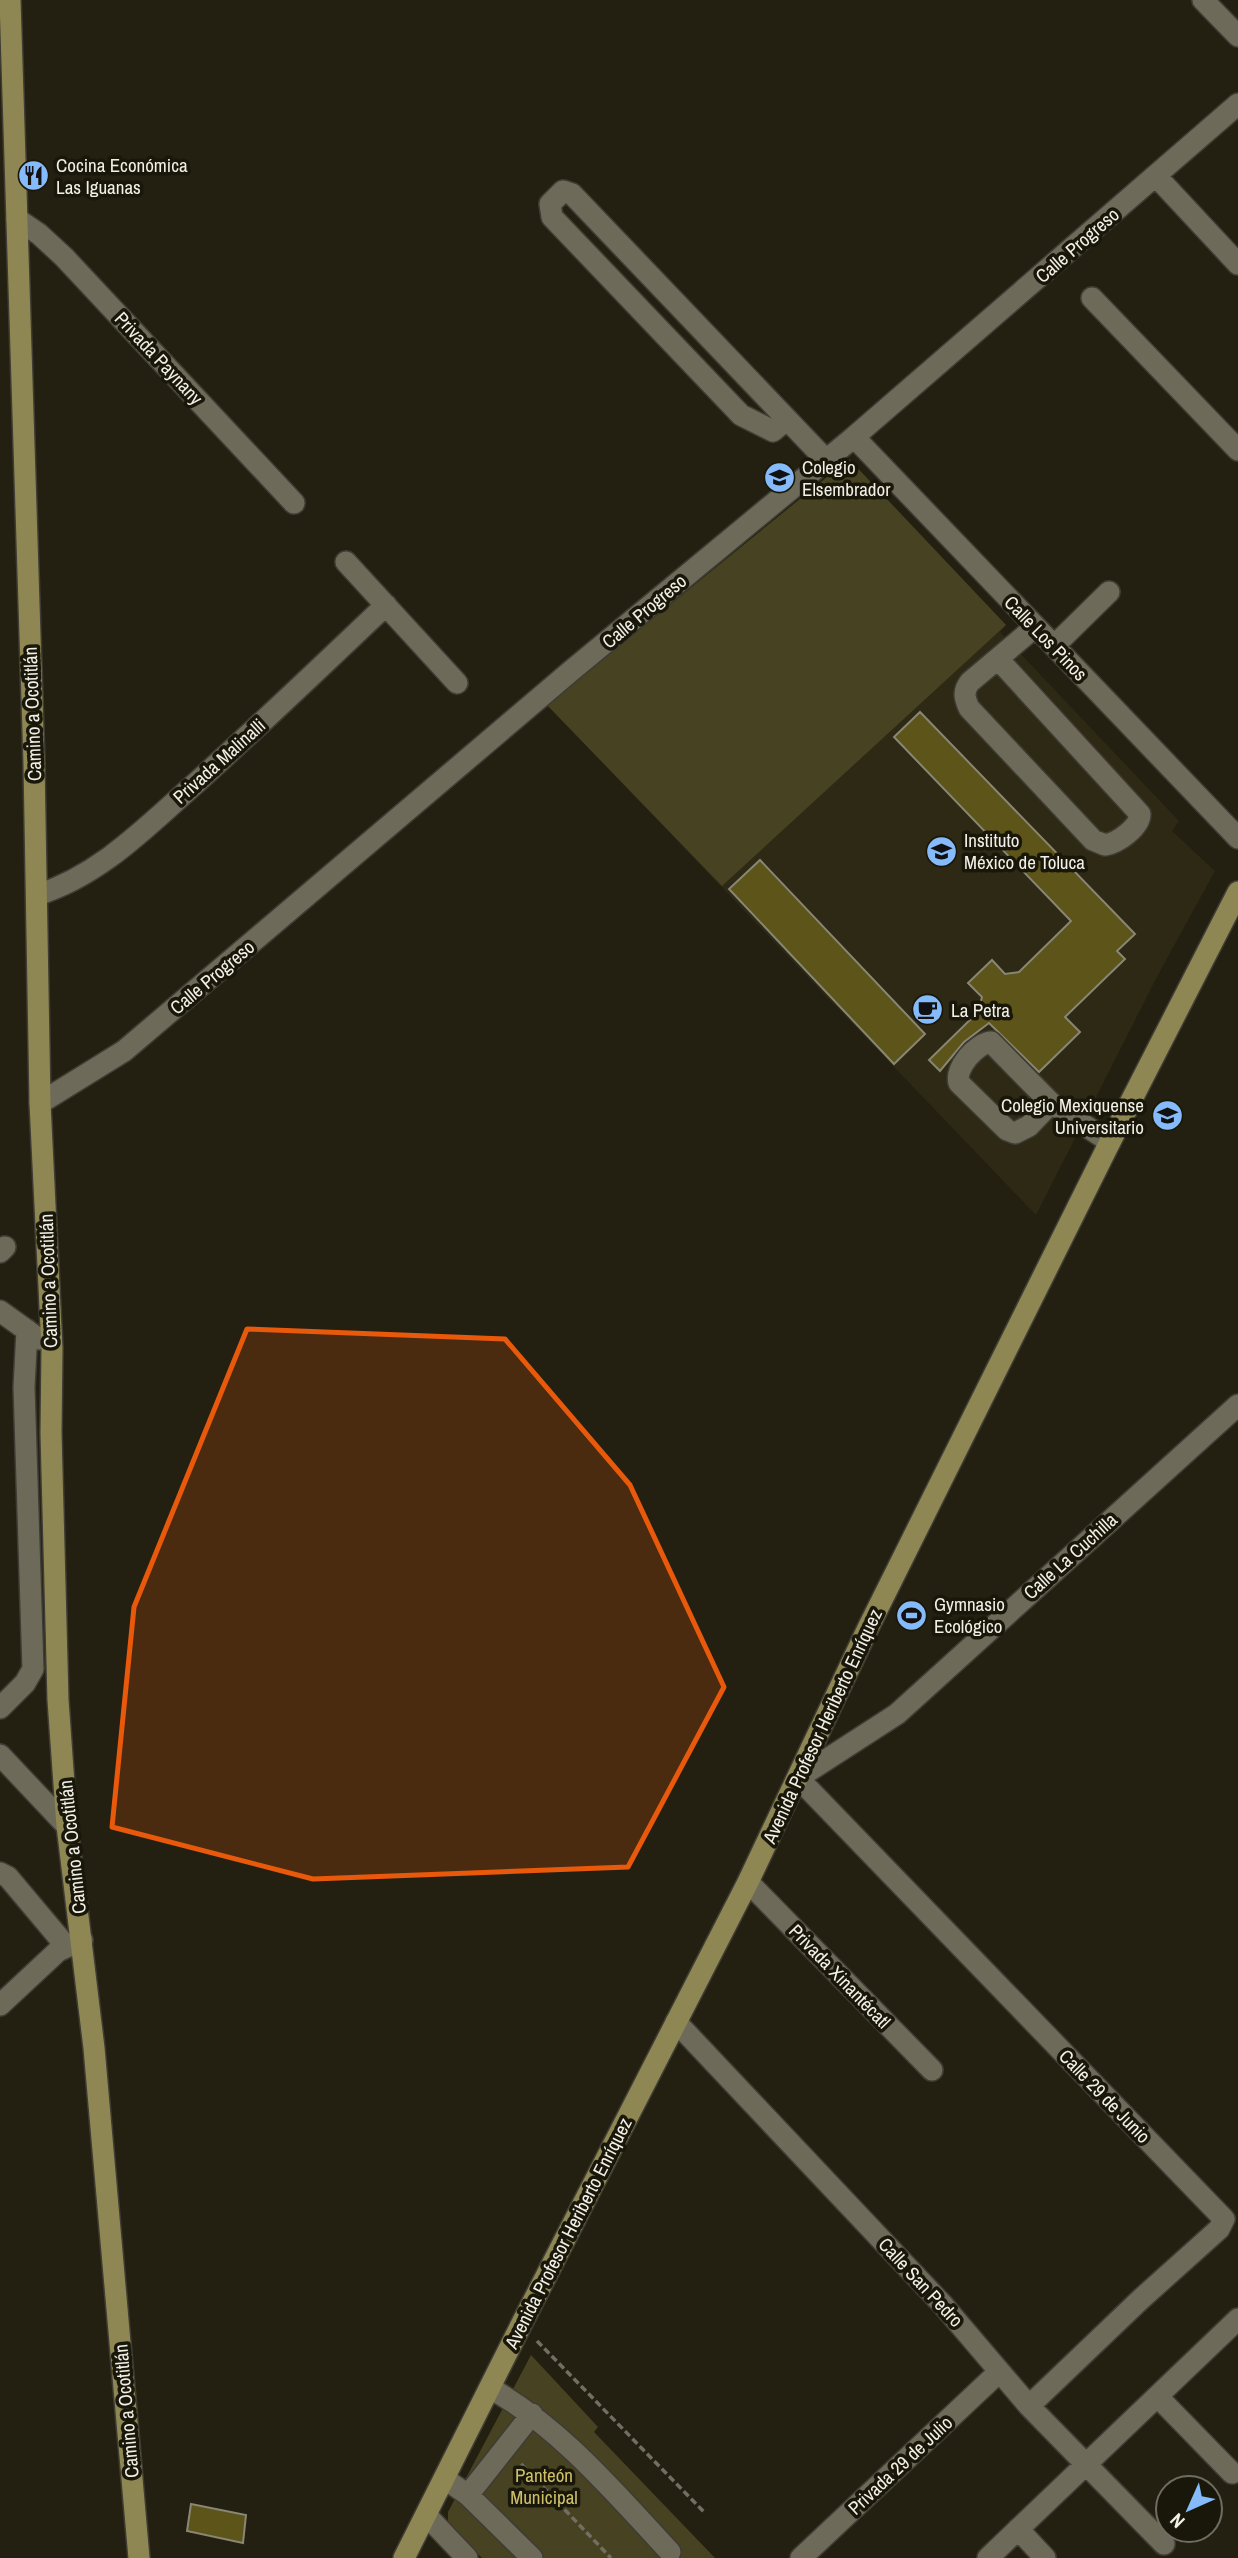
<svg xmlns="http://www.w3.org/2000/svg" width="1238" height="2558" viewBox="0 0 1238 2558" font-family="'Archivo Narrow',sans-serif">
<rect width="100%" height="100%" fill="#232012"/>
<!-- built -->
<path fill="#2d2915" d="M849,459L1006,625L1000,632L1179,821L1172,831L1215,871L1159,973L1036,1215L547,705Z"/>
<!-- green -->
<path fill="#474222" d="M849,459L1006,625L722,886L547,705Z
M531,2355L598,2427L594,2432L715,2558H482L452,2528L448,2522V2512Z"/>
<!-- building -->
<path fill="#5d5419" stroke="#888675" stroke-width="2" d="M920,712L1135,934L1117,951L1125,959L1065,1017L1080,1032L1039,1072L989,1023L964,1042L940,1071L929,1060L978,1012L982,997L968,983L992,960L1005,974L1019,972L1071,921L894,737Z
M760,860L925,1034L894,1064L729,889Z
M191,2504L246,2515L243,2543L187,2531Z"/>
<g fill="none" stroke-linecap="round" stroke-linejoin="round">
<defs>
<path id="minor" d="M1203,0L1238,36
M1156,176L1238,264
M17,219L39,234L64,257L294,503
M1092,298L1238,450
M787,419L773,431L741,415L552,217L550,204L563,191L572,194L826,460
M854,437L1238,838
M346,562L457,683
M1054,646L1109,592
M998,659L1140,814C1140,827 1118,843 1105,845L1093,840L969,708C964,697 963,691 970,682L1035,627
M37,895C101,875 147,826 196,783C260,725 323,665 386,605
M40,1103L124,1051L571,671L854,437L1238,104
M1051,1103L1029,1126L1015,1133L1007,1130L959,1083C954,1068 977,1043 991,1042L1051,1103L1110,1142
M0,1252L5,1247
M0,1311L39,1339
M0,1708L25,1683L33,1669L24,1387L27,1330
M0,1755L67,1826
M0,1873L8,1877L66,1946
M748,1882L932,2070
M0,2005L58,1951L82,1940
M676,2022L943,2305L1029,2406L1164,2544
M490,2388C561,2428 615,2493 670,2552
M1158,2397L1232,2473
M1029,2406L1141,2299L1219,2229L1224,2219L798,1778L897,1714L1238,1405
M445,2479L468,2495L532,2558
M468,2495L532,2414
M427,2516L467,2558
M1018,2529L1045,2558
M801,2558L999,2372
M988,2558L1238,2319"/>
<path id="major" d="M10,0L34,763L40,1103L52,1348L51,1433L58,1700L67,1826L94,2048L139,2558
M404,2558L521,2325L748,1882L868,1628L1110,1142L1238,892"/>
</defs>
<!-- minor casing -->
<use href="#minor" stroke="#3e3c33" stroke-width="24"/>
<!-- major casing -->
<use href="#major" stroke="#3e3c33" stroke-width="24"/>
<!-- path -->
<path stroke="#716e62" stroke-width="3.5" stroke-dasharray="7 3.5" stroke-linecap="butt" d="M537,2341L704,2512
M521,2464L611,2558"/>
<!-- minor -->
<use href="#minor" stroke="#6d6a5a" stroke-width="21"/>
<!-- major -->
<use href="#major" stroke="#8f8753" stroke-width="21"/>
</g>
<!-- marked area -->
<path fill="#e8590c" fill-opacity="0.2" stroke="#e8590c" stroke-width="5" stroke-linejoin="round" d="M247,1329L505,1339L630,1485L724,1687L628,1867L313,1879L112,1827L134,1607Z"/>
<!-- icons -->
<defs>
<symbol id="restaurant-disc" viewBox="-11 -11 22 22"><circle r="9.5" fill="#86bbfb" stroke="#191709"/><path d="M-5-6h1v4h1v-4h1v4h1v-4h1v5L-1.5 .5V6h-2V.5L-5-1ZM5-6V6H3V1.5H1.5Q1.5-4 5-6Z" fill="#111"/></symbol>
<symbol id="school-disc" viewBox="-11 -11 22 22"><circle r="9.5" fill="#86bbfb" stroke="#191709"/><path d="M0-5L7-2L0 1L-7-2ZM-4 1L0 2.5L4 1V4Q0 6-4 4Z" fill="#111"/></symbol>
<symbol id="cafe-disc" viewBox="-11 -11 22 22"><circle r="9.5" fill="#86bbfb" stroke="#191709"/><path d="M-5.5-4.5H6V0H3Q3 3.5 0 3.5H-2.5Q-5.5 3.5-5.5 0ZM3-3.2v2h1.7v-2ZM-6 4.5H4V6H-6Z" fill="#111"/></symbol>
<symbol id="stadium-disc" viewBox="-11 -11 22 22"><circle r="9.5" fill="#86bbfb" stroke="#191709"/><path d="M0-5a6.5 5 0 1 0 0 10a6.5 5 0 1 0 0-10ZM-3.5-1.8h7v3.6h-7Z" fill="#111"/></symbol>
</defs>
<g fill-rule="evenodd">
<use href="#restaurant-disc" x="16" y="158" width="35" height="35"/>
<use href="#school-disc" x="762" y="460" width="35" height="35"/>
<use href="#school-disc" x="924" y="834" width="35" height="35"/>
<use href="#cafe-disc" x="910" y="992" width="35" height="35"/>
<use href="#school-disc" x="1150" y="1098" width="35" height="35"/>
<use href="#stadium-disc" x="894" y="1598" width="35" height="35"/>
</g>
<g text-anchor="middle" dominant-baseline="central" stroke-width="7" stroke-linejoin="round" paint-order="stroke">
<!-- poi labels -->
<g font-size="19" fill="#f1efe6" stroke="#191709" text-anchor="start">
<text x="56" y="165">Cocina Económica<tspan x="56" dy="22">Las Iguanas</tspan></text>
<text x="802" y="467">Colegio<tspan x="802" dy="22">Elsembrador</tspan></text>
<text x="964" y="840">Instituto<tspan x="964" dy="22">México de Toluca</tspan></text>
<text x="951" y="1010">La Petra</text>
<text x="1144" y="1105" text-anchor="end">Colegio Mexiquense<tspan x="1144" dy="22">Universitario</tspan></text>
<text x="934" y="1604">Gymnasio<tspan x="934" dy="22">Ecológico</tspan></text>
</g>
<!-- street labels -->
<g font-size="19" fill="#f1efe6" stroke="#191709">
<text transform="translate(1077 245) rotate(-41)">Calle Progreso</text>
<text transform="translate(159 358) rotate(47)">Privada Paynany</text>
<text transform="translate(644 611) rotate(-40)">Calle Progreso</text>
<text transform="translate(1046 638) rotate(46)">Calle Los Pinos</text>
<text transform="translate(32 714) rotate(-92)">Camino a Ocotitlán</text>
<text transform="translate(219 761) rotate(-42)">Privada Malinalli</text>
<text transform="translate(212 977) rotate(-40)">Calle Progreso</text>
<text transform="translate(48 1281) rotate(-92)">Camino a Ocotitlán</text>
<text transform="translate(1070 1556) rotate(-42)">Calle La Cuchilla</text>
<text transform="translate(822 1726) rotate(-65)">Avenida Profesor Heriberto Enríquez</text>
<text transform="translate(72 1847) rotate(-96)">Camino a Ocotitlán</text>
<text transform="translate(840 1976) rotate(46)">Privada Xinantécatl</text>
<text transform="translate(1105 2096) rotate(46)">Calle 29 de Junio</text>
<text transform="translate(568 2233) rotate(-63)">Avenida Profesor Heriberto Enríquez</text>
<text transform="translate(921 2282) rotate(47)">Calle San Pedro</text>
<text transform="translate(126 2411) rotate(-95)">Camino a Ocotitlán</text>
<text transform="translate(900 2465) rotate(-43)">Privada 29 de Julio</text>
</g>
<!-- park labels -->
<g font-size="19" fill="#cec06b" stroke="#191709">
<text x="544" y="2475">Panteón<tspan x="544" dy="22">Municipal</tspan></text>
</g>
</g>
<!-- north arrow -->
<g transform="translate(1189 2509) rotate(225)"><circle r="33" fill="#191709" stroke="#6f6d61" stroke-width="2"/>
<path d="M0-5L12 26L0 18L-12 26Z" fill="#86bbfb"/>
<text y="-10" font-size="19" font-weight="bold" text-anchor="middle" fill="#f1efe6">N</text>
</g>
</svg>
